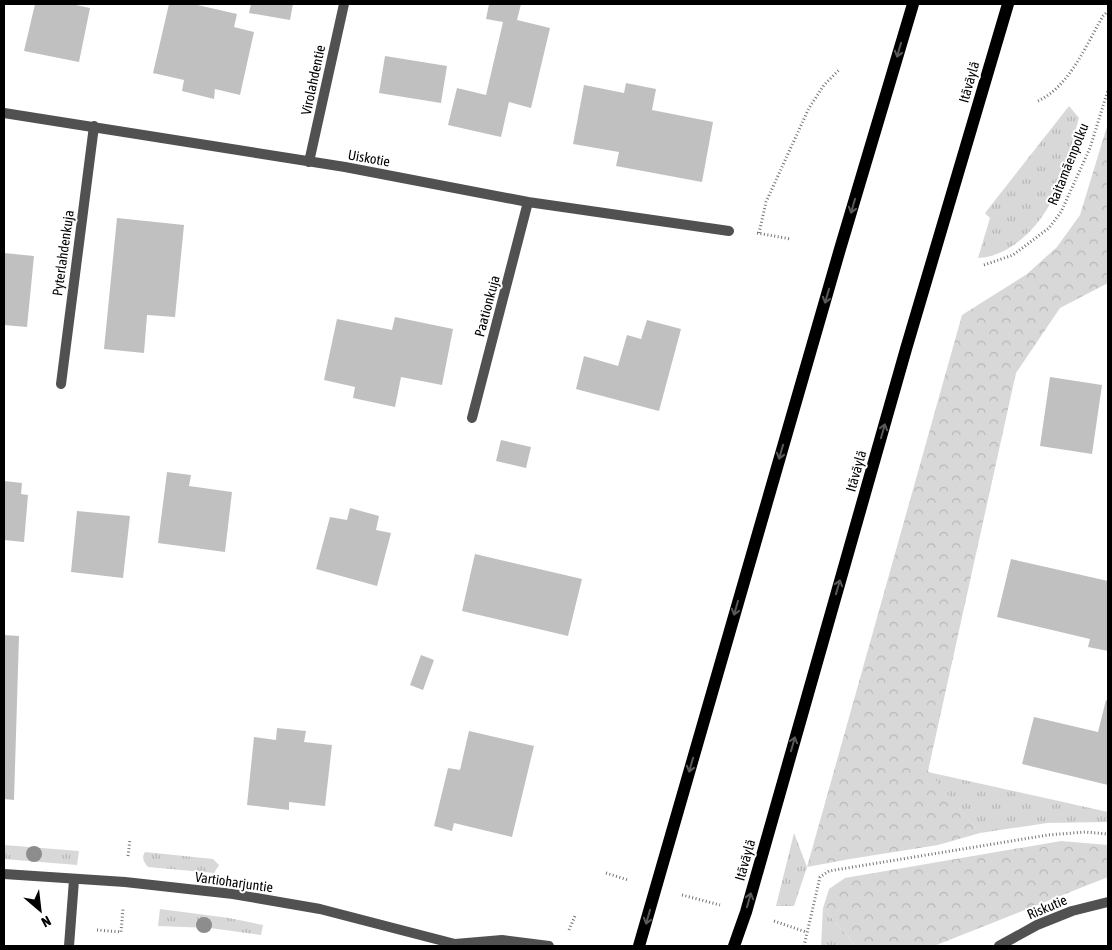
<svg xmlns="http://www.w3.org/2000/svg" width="1112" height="950" viewBox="0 0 1112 950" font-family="'Asap Condensed',sans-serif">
<defs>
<pattern id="grass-tufts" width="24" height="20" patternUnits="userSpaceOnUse" patternTransform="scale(1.25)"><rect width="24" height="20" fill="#d8d8d8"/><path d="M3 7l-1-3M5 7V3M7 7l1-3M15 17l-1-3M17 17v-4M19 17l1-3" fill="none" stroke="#b8b8b8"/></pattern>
<pattern id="forest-crowns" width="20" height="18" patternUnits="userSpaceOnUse" patternTransform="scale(1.25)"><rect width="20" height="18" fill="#d8d8d8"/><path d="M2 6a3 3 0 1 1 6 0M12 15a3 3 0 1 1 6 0" fill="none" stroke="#b8b8b8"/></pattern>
</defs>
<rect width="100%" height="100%" fill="#fff"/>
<!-- grass -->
<path fill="url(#grass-tufts)" d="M1069,106L1079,118C1072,141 1067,166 1058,188C1044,221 1015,256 978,258L990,218L985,213Z
M928,772L1108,812V822L1047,823L980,833Z
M794,833L807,867L794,906H776Z
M4,845L79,851L77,865L4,859Z
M145,852L213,859L219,865L214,873L148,867C144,862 141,858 145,852Z
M823,908L856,946H821Z
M160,909L229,918L263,925L261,935L210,928L158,926Z"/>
<!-- forest -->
<path fill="url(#forest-crowns)" d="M1108,123V283L1060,308L1016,373L928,771L980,833L938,845L850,859L807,867L962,315L1027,274L1057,247L1080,215Z
M1061,841L1108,845V877L934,946H856L823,908L829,889L845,878Z"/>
<!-- building -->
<path fill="#c0c0c0" d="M35,4H71L90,8L79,62L24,51Z
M169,4H193L237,14L234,27L254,32L240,95L215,89L214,99L182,91L184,80L153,73Z
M251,4H293L290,20L249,13Z
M489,4H521L517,20L550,28L531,108L509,102L501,137L448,125L457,88L486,95L503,22L486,19Z
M385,56L447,66L441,103L379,93Z
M626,83L656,89L652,110L713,122L702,182L616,166L619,152L573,144L584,85L624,93Z
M117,218L184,225L175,317L147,315L144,353L104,349Z
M4,253L34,256L27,327L4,325Z
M395,317L453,329L442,385L401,377L395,407L353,398L355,387L324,380L337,319L392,330Z
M647,320L681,329L659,411L576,389L584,356L618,366L627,335L641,339Z
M1050,377L1102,385L1092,454L1040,446Z
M501,440L531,447L526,468L496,461Z
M167,472L191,475L189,486L232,492L225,552L158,543Z
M4,481L22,483L21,494L28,495L24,542L4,540Z
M350,508L379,516L376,530L391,533L377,586L316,569L330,517L347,520Z
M77,511L130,516L123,578L71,572Z
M475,554L582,579L568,636L462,611Z
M1011,559L1108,581V651L1088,647L1090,639L997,617Z
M4,635L19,636L14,800L4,799Z
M421,655L434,660L423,690L410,685Z
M1106,700L1108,701V785L1022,764L1034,717L1098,732Z
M277,728L306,731L304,742L332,745L325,806L289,802V810L247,805L254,737L276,740Z
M469,731L534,746L512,837L454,823L452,831L434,826L448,768L460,770Z"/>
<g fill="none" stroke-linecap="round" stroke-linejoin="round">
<!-- path -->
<path stroke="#737373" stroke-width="3" stroke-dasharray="1 2.5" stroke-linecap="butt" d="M1038,101C1070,86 1086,45 1103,16L1108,11
M757,233L791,239
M759,233L766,202L809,108L824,85L839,70
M984,265L1013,255L1049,228L1061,212L1090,148L1108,90
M128,856L130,839
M606,873L628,880
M682,895L720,905
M774,921L806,932
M97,930L121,932L123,909
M569,930L575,916
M804,946L820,877L829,871L1048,835L1085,832L1108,834"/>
<!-- minor -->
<path stroke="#515151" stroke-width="10" d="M4,113L345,167L528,202L729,231
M309,162L344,4
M61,384L94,126
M472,418L528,202
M69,946L74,880"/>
<!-- tertiary -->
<path stroke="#515151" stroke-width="10" d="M4,874L125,882L233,894L320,909L455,944L502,940L549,946
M999,946L1037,925L1072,911L1108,902"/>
<!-- primary -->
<path stroke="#000" stroke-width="12" d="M639,946L840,249L913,4
M734,946L746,912L906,349L1008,4"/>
</g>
<!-- trees -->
<g fill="#8d8d8d">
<circle cx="34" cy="854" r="8"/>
<circle cx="204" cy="925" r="8"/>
</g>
<!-- one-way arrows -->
<defs><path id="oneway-shaft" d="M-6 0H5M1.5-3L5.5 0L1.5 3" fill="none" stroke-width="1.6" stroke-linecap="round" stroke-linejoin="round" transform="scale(1.25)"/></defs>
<g stroke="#595959">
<use href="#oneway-shaft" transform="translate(899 50) rotate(106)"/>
<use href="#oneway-shaft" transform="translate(853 206) rotate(106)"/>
<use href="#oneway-shaft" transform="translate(827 296) rotate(106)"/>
<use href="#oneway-shaft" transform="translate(883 431) rotate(-74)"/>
<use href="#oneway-shaft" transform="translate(781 452) rotate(106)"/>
<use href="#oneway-shaft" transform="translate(838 587) rotate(-74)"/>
<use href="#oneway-shaft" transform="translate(736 608) rotate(106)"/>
<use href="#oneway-shaft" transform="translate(793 744) rotate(-74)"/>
<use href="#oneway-shaft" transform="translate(691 765) rotate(106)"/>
<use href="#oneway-shaft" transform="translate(749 900) rotate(-74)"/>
<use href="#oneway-shaft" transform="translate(648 917) rotate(106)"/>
</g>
<g text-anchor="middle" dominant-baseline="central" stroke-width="4" stroke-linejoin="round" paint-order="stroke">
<!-- street labels -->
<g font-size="14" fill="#000" stroke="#fff">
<text transform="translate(313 80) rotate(-78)">Virolahdentie</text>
<text transform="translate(969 82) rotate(-74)">Itäväylä</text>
<text transform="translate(369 158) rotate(10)">Uiskotie</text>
<text transform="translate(1068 164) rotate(-68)">Raitamäenpolku</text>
<text transform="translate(63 253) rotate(-82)">Pyterlahdenkuja</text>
<text transform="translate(487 306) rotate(-75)">Paationkuja</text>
<text transform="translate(856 471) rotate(-74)">Itäväylä</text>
<text transform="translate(745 860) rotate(-74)">Itäväylä</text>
<text transform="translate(234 882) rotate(8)">Vartioharjuntie</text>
<text transform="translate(1047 907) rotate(-23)">Riskutie</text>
</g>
</g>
<!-- border -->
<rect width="1112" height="950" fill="none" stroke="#000000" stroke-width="10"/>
<!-- north arrow -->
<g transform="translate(40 910) rotate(152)" stroke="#ffffff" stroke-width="4" paint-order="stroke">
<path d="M0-4L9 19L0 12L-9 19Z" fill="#000000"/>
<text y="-8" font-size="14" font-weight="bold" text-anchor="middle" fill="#000000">N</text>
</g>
</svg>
